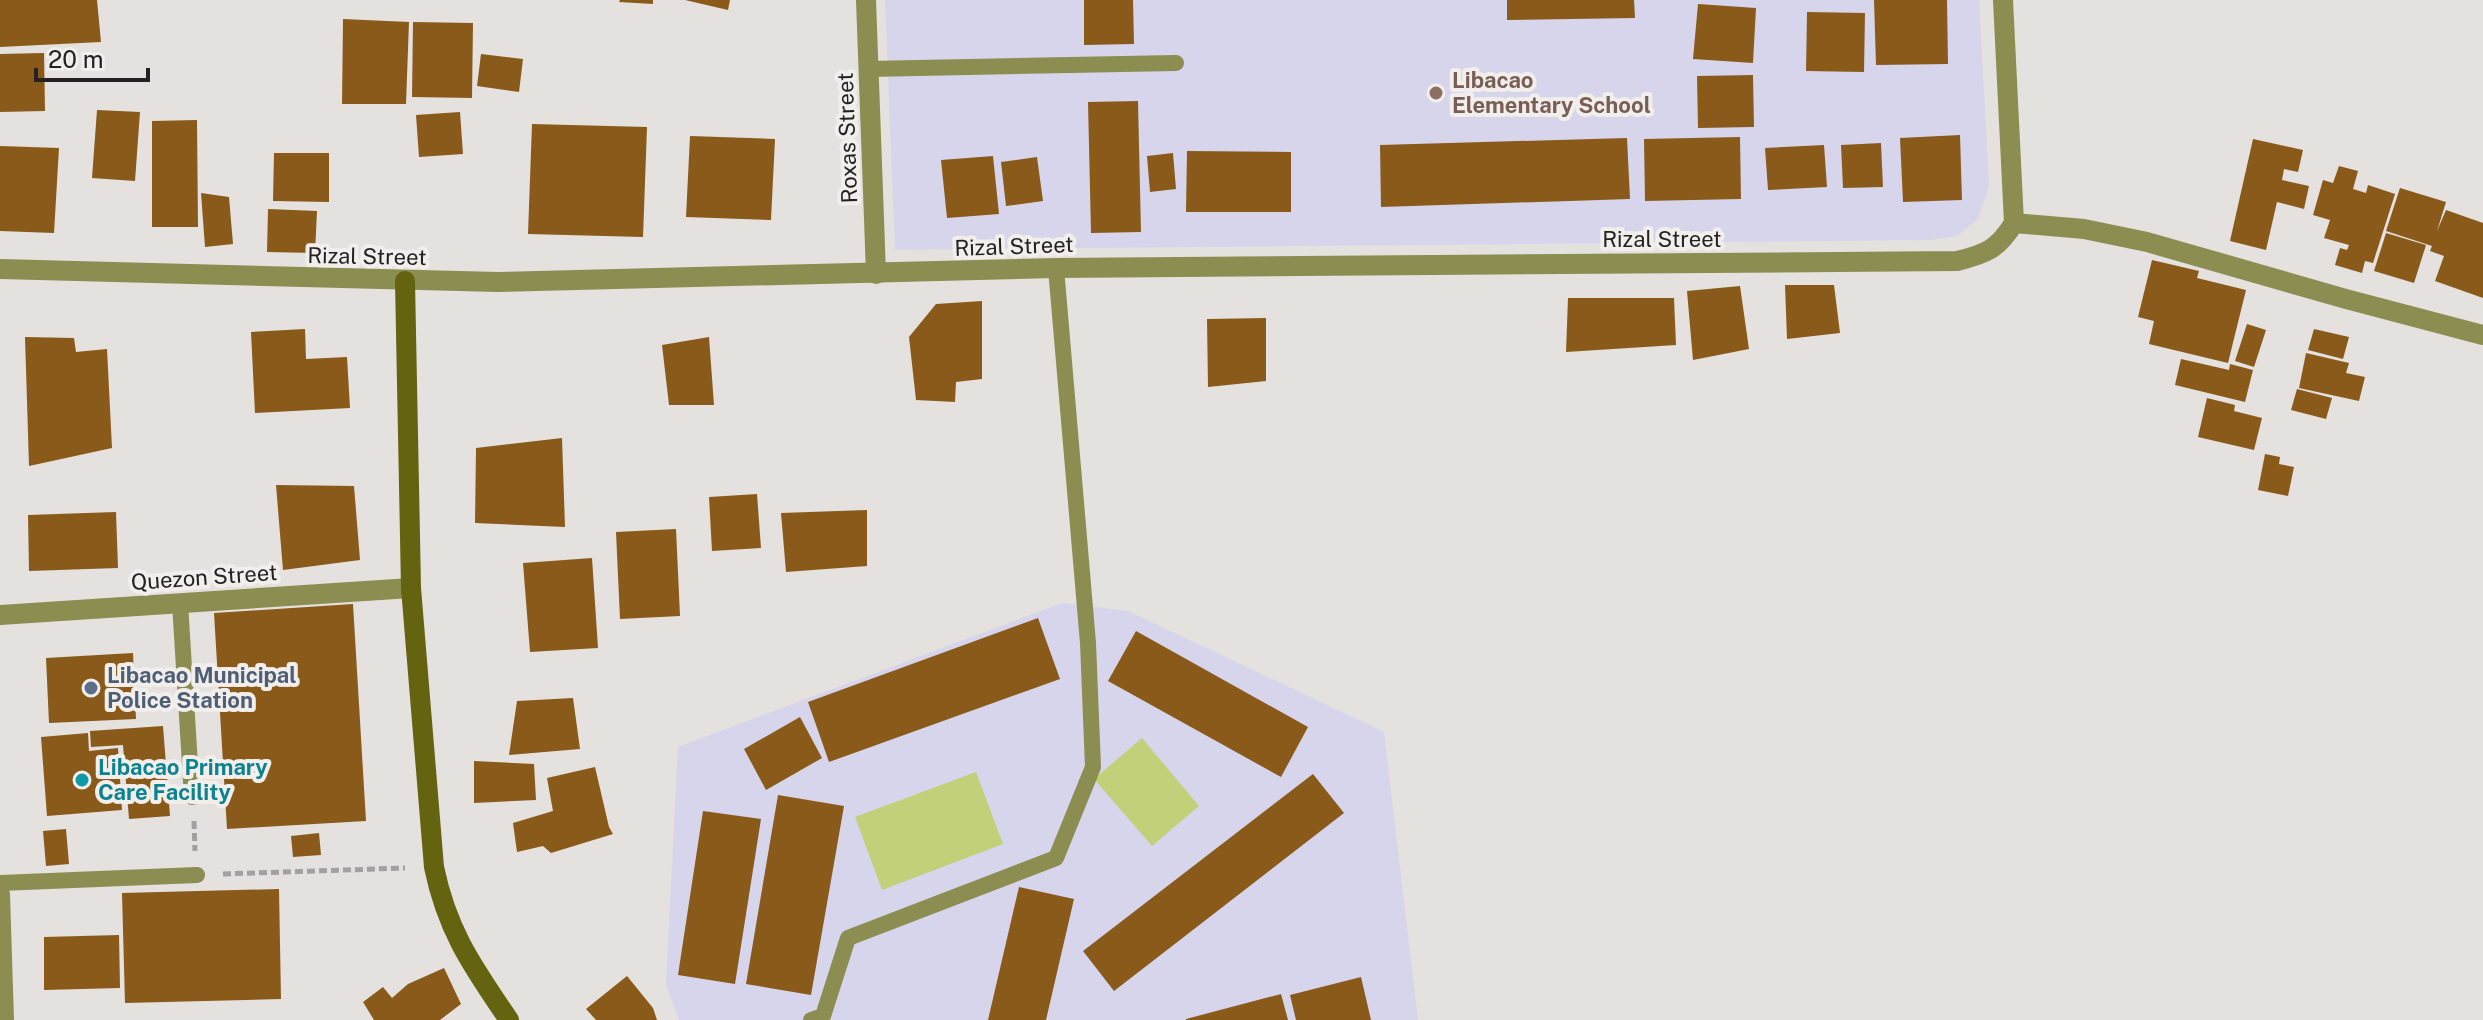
<svg xmlns="http://www.w3.org/2000/svg" width="2483" height="1020" viewBox="0 0 2483 1020" font-family="'Public Sans',sans-serif">
<rect width="100%" height="100%" fill="#e4e1de"/>
<!-- education -->
<path fill="#d7d5eb" d="M885,0H1979L1989,186L1978,219L1957,236L1929,240L895,250Z
M1062,603L1128,611L1384,732L1418,1020H679L666,984L678,747Z"/>
<!-- green -->
<path fill="#c2d079" d="M1142,738L1199,806L1152,846L1094,779Z
M976,772L1003,844L882,890L855,817Z"/>
<!-- building -->
<path fill="#895a1a" d="M0,0H97L101,42L0,47Z
M620,0H653V4L619,2Z
M685,0H730L728,10Z
M1084,0H1133L1134,44L1084,45Z
M1507,0H1634L1635,18L1507,20Z
M1874,0H1947L1948,64L1876,65Z
M1698,4L1756,8L1753,63L1693,59Z
M1807,12L1865,13L1864,72L1806,71Z
M343,19L409,22L406,104H342Z
M413,22L473,23L472,98L412,97Z
M44,53L45,111L0,112V54Z
M481,54L523,59L519,92L477,86Z
M1753,75L1754,127L1698,128L1697,76Z
M1138,101L1141,232L1091,233L1088,102Z
M97,110L140,112L135,181L92,178Z
M460,112L463,154L419,157L416,115Z
M197,120L198,227H152V121Z
M532,124L647,127L643,237L528,234Z
M1960,135L1962,200L1903,202L1900,138Z
M690,136L775,139L771,220L686,217Z
M1740,137L1741,199L1645,201L1644,139Z
M1627,138L1630,199L1381,207L1380,145Z
M2253,139L2303,150L2298,172L2284,169L2282,180L2309,186L2304,209L2277,202L2266,250L2230,241Z
M1881,143L1883,187L1843,188L1841,145Z
M1824,145L1827,187L1768,190L1765,148Z
M0,146L59,148L54,233L0,231Z
M1187,151L1291,152V212H1186Z
M274,153H329V202L273,201Z
M1173,153L1176,189L1150,192L1147,156Z
M993,156L999,214L947,218L941,160Z
M1037,157L1043,201L1006,206L1001,162Z
M2339,166L2358,171L2353,189L2366,193L2368,185L2395,194L2373,263L2365,261L2362,273L2335,265L2340,248L2347,250L2349,245L2324,238L2330,220L2313,215L2323,180L2333,183Z
M2400,188L2446,202L2437,231L2446,210L2483,223V298L2435,281L2444,256L2430,251L2432,246L2386,231Z
M201,193L229,197L233,244L205,247Z
M268,209L317,211L315,253L267,252Z
M2386,233L2426,245L2414,283L2374,271Z
M2152,260L2199,271L2197,278L2246,290L2228,363L2149,344L2154,321L2138,317Z
M1785,285H1834L1840,333L1787,339Z
M1740,286L1749,349L1693,360L1687,291Z
M1568,298H1674L1676,345L1566,352Z
M982,301V379L956,382L955,402L916,400L909,337L936,304Z
M1266,318V381L1208,387L1207,319Z
M2247,324L2266,330L2254,367L2235,361Z
M305,329L306,359L347,357L350,408L255,413L251,332Z
M2314,329L2349,337L2343,359L2308,350Z
M25,337L74,338L76,352L107,349L112,448L29,466Z
M709,337L714,405H669L662,345Z
M2306,353L2349,363L2346,373L2365,377L2359,401L2299,388Z
M2181,359L2229,370L2230,364L2253,370L2245,402L2175,385Z
M2297,389L2332,398L2326,419L2291,410Z
M2207,398L2235,405L2234,411L2262,418L2254,450L2198,437Z
M562,438L565,527L475,523L476,448Z
M2265,454L2280,457L2279,464L2294,467L2288,496L2258,490Z
M276,485L354,486L360,560L283,570Z
M757,494L761,548L712,551L709,497Z
M867,510V566L786,572L781,513Z
M116,512L118,568L29,571L28,515Z
M676,529L680,616L620,619L616,532Z
M592,558L598,648L530,652L523,563Z
M353,604L366,821L227,829L214,613Z
M1038,618L1060,679L829,762L808,702Z
M1136,631L1308,727L1281,777L1108,681Z
M133,653L136,719L49,723L46,658Z
M573,698L580,749L509,755L517,701Z
M800,717L822,758L766,790L744,749Z
M163,726L170,816L129,819L123,745L91,747L90,731Z
M88,733L89,751L118,748L122,810L47,816L41,737Z
M474,761L534,764L536,800L474,803Z
M595,767L609,827L613,834L551,853L543,846L517,852L513,823L553,811L547,778Z
M1313,774L1344,813L1114,991L1083,951Z
M778,795L844,806L811,995L746,984Z
M703,811L761,819L735,984L678,975Z
M66,829L69,864L46,866L43,831Z
M319,833L321,855L293,857L291,836Z
M1019,887L1074,899L1046,1020H988Z
M279,889L281,999L125,1003L122,893Z
M119,935L120,988L44,990V937Z
M444,968L461,1004L440,1020H374L363,1002L383,987L392,998L408,984Z
M627,976L653,1008L657,1020H596L586,1009Z
M1361,977L1371,1020H1296L1290,995Z
M1281,994L1288,1020H1186V1019Z"/>
<g fill="none" stroke-linecap="round" stroke-linejoin="round">
<!-- path -->
<path stroke="#a3a19f" stroke-width="5" stroke-dasharray="8 4" stroke-linecap="butt" d="M194,821L195,851
M223,874L405,868"/>
<!-- service -->
<path stroke="#8c8d51" stroke-width="16" d="M868,69L1176,63
M180,603L192,797
M0,883L197,875
M811,1020L823,1016L848,938L1056,858L1093,767L1088,643L1056,268"/>
<!-- minor -->
<path stroke="#8c8d51" stroke-width="20" d="M866,0L876,274
M2014,223L2084,229L2147,242L2346,299L2483,335
M0,615L411,588"/>
<!-- tertiary -->
<path stroke="#8c8d51" stroke-width="20" d="M0,269L498,282L1056,268L1957,261C1986,254 1998,249 2014,223L2003,0
M0,894L4,1020"/>
<!-- secondary -->
<path stroke="#636310" stroke-width="20" d="M405,281L411,588L434,867C447,931 473,967 509,1020"/>
</g>
<!-- markers -->
<circle fill="#8d6e63" stroke="#f1eeeb" stroke-width="3" cx="1436" cy="93" r="8"/>
<circle fill="#5c6f8a" stroke="#f1eeeb" stroke-width="3" cx="91" cy="688" r="8"/>
<circle fill="#0f9aa8" stroke="#f1eeeb" stroke-width="3" cx="82" cy="780" r="8"/>
<g text-anchor="middle" dominant-baseline="central" stroke-width="8" stroke-linejoin="round" paint-order="stroke">
<!-- education labels -->
<g font-size="22" font-weight="bold" fill="#785e54" stroke="#f1eeeb" text-anchor="start">
<text x="1452" y="80">Libacao<tspan x="1452" dy="25">Elementary School</tspan></text>
</g>
<!-- street labels -->
<g font-size="22" fill="#232221" stroke="#f1eeeb">
<text transform="translate(847 138) rotate(-92)">Roxas Street</text>
<text x="1662" y="239">Rizal Street</text>
<text transform="translate(1014 246) rotate(-2)">Rizal Street</text>
<text transform="translate(367 256) rotate(1)">Rizal Street</text>
<text transform="translate(204 577) rotate(-4)">Quezon Street</text>
</g>
<!-- service labels -->
<g font-size="22" font-weight="bold" fill="#4e5e75" stroke="#f1eeeb" text-anchor="start">
<text x="107" y="675">Libacao Municipal<tspan x="107" dy="25">Police Station</tspan></text>
</g>
<!-- culture labels -->
<g font-size="22" font-weight="bold" fill="#0d838f" stroke="#f1eeeb" text-anchor="start">
<text x="98" y="767">Libacao Primary<tspan x="98" dy="25">Care Facility</tspan></text>
</g>
</g>
<!-- scale -->
<path d="M36 68v12h112v-12" fill="none" stroke="#232221" stroke-width="4"/>
<text x="48" y="68" font-size="24" fill="#232221" stroke="#f1eeeb" stroke-width="6" paint-order="stroke">20 m</text>
</svg>
